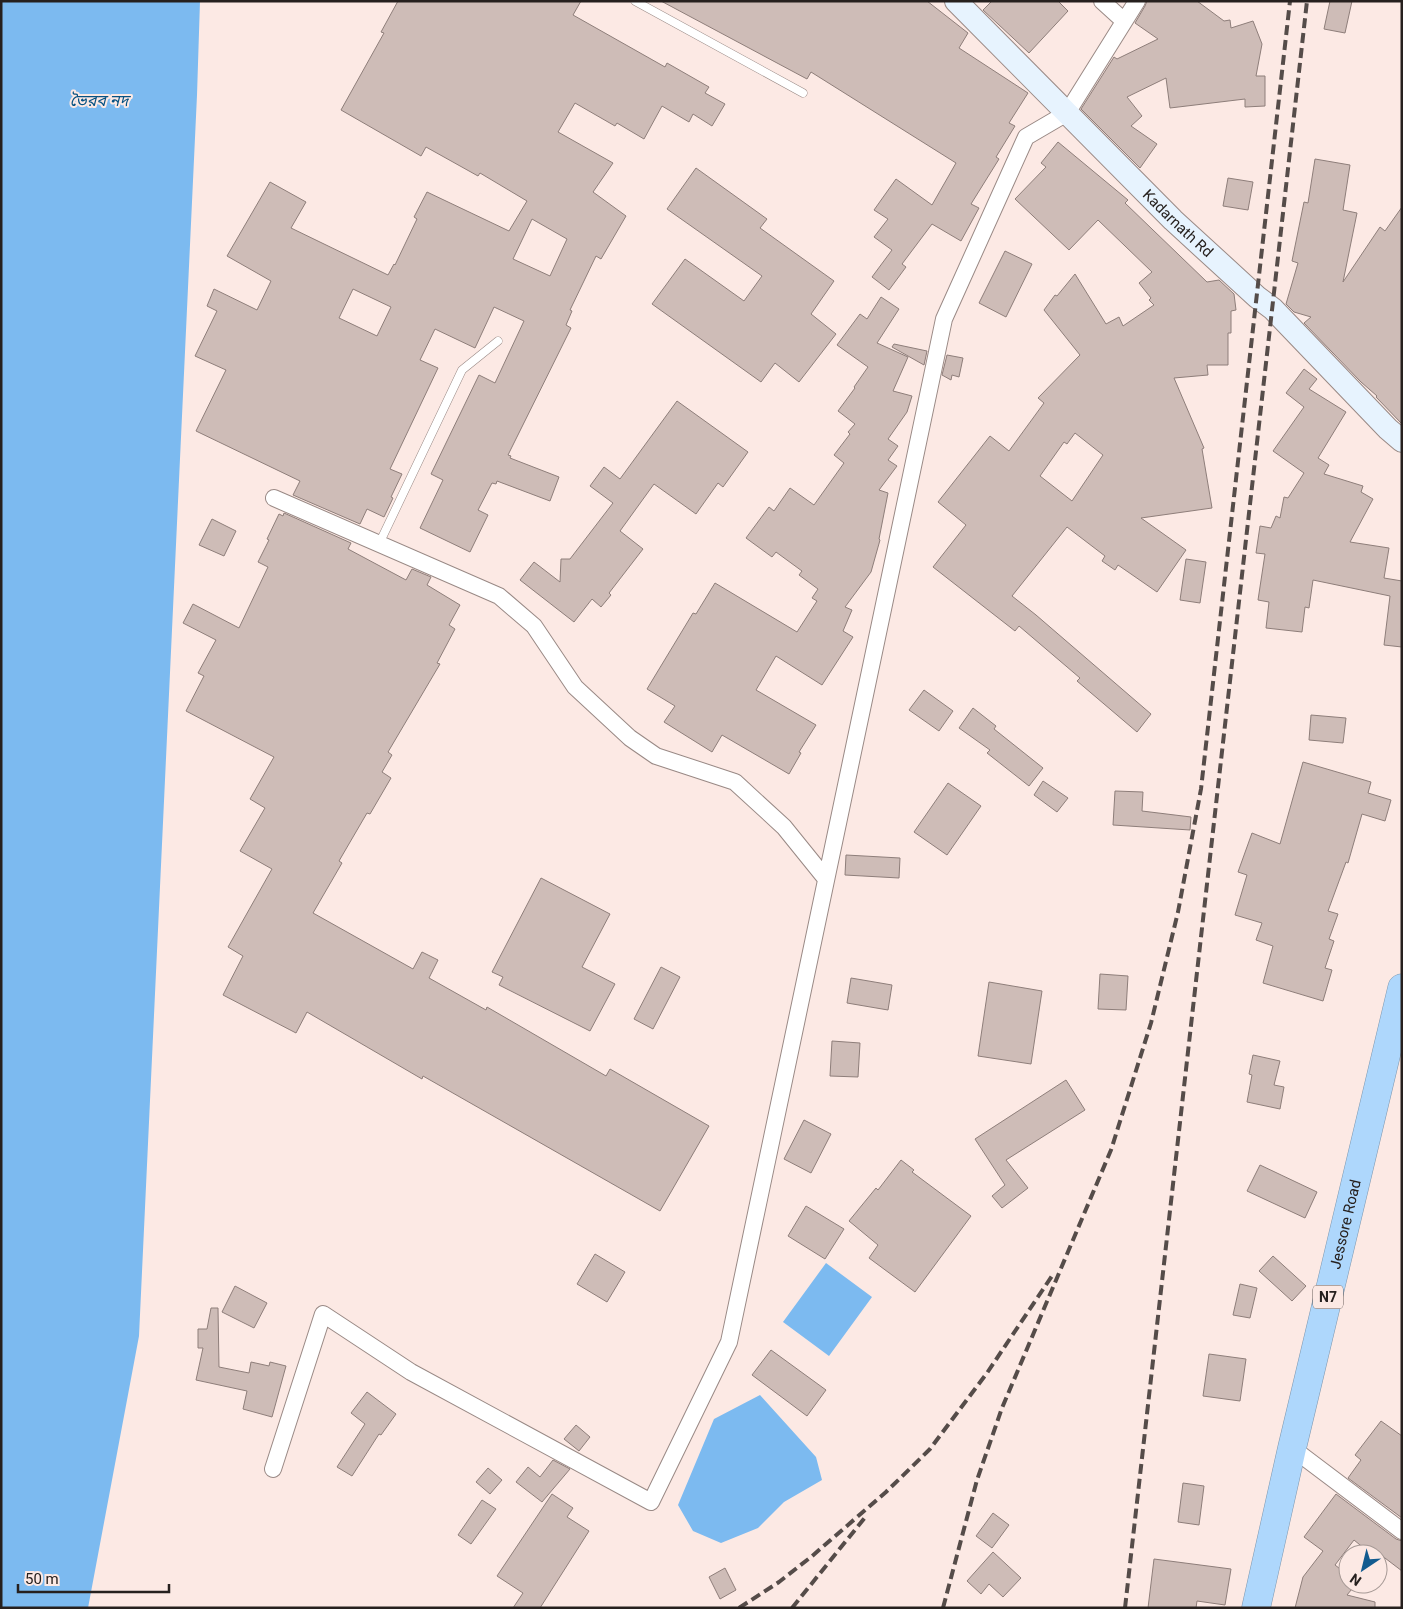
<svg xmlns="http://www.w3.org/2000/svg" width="1403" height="1609" viewBox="0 0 1403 1609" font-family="Roboto,'Noto Sans Bengali',sans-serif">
<rect width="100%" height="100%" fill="#fce9e4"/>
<!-- water -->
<path fill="#7cbaf0" d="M1,1H200L197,95L139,1336L88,1608H1Z
M826,1263L872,1297L829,1356L783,1322Z
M760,1395L816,1457L822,1480L784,1502L758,1528L721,1543L693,1531L678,1505L714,1419Z"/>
<!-- building -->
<path fill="#cebcb7" stroke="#8e7e7a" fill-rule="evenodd" d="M398,1H581L573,15L665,67L667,63L709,87L705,93L725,104L712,126L693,114L689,122L662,106L644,139L617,123L615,126L575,103L558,132L613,163L593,192L626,216L601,259L596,256L570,310L572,311L566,325L571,328L508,455L511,456L510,458L559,477L550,501L497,481L496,484L492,483L478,510L488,515L470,552L420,528L443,480L431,474L479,375L495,383L524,321L494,307L475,348L435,329L420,360L438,368L390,469L402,474L391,497L393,498L384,517L367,509L360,524L293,495L300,481L196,431L226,370L195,356L217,311L207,306L214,289L257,310L271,281L227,256L270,182L306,202L291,228L388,275L394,264L395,265L417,219L414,217L427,192L509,231L527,201L480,173L478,176L426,147L421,156L341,110L384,33L381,32ZM532,219L567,239L550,276L513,259ZM353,289L391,307L377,336L339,318Z
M661,1H927L968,33L959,48L1028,93L1009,123L1015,126L996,157L999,159L971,204L979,208L961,241L932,224L902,264L906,267L889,290L872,277L892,250L874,237L888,219L874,210L896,179L932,205L956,163L811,72L807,79Z
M992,1H1058L1068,11L1029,53L983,10Z
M1147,1H1197L1224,21L1230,20L1231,28L1253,21L1262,44L1256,76H1265V106L1245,107V99L1170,108L1166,78L1127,97L1142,116L1131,126L1157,144L1140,168L1081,109L1114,57L1117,59L1158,39L1135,23L1145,6Z
M1330,1H1352L1345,33L1324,29Z
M1058,142L1128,200L1125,203L1207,282L1219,280L1234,294L1236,310L1231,311V333H1228V365H1207L1208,375L1174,378L1204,448L1202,449L1212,508L1141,518L1186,550L1157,592L1118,565L1115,570L1102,561L1105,556L1067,527L1012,596L1036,615L1151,714L1137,732L1077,681L1080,678L1019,626L1015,631L933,567L966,525L938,502L990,436L1009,451L1044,403L1038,398L1080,355L1044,310L1055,295L1057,296L1075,274L1106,324L1119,317L1123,326L1154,305L1149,300L1151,298L1139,283L1152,272L1098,220L1069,250L1015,199L1046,167L1041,163ZM1075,433L1103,455L1072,501L1040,476L1064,442L1067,444Z
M1315,159L1350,165L1343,210L1357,213L1343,282L1380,227L1385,231L1402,207V424L1376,397L1377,396L1361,382L1304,323L1311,317L1294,312L1286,304L1298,263L1292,261L1304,202L1308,203Z
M696,168L767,219L760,228L834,281L811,314L836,334L799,382L775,363L761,382L652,304L685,259L744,301L762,276L667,209Z
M1228,178L1253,182L1248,210L1223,206Z
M1005,251L1032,264L1006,317L979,303Z
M881,297L899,309L877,343L908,357L893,391L912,396L907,412L888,439L898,446L888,460L897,466L879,490L888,493L879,539L880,540L871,572L845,607L852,610L843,631L853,637L822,685L776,656L756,690L816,725L799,752L801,753L789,774L722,735L712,752L664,722L675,706L647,689L693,613L696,614L715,583L797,632L817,601L812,598L818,589L799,575L802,571L776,552L772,557L746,538L769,507L774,511L790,488L814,505L844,463L834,455L850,434L848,432L855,424L838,411L855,388L854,387L868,367L837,345L860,314L867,319Z
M894,344L927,351L924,365L892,347Z
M947,355L963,358L959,377L952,375L951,380L942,375Z
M1304,369L1317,379L1309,389L1346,412L1318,458L1329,465L1324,474L1363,486L1361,492L1373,499L1350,542L1389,548L1384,578L1402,581V647L1384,645L1390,596L1313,580L1309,608L1305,607L1302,632L1266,628L1269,602L1258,600L1265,554L1256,553L1260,526L1271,528L1276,516L1280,518L1284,497L1288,498L1304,473L1273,451L1304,407L1286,393Z
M677,401L748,452L723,487L718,483L696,514L654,484L620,531L643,549L609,593L611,595L601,607L592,599L574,622L520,580L534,562L560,582L561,559H570L613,503L590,486L604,467L620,479Z
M284,513L351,543L348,549L406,580L412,569L431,577L427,585L460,605L449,625L455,629L437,663L440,664L388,752L392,755L382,772L391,778L370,814L367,813L339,861L342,863L313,913L413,969L422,952L438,960L429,978L486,1010L487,1007L606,1076L610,1069L709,1126L660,1211L423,1076L422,1079L307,1012L296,1033L223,995L243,956L228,947L272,869L240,851L265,808L250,799L274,757L186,711L204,676L198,673L216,640L183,623L193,604L239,628L268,567L258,562L269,540L267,539L279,514L283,516Z
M212,519L236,531L224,556L199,545Z
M1186,559L1206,562L1200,603L1180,600Z
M924,690L953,711L939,731L909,710Z
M973,708L996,726L994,729L1043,768L1029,786L987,753L990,750L959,728Z
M1311,715L1346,718L1343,743L1309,740Z
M1303,762L1371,782L1368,793L1391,800L1385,821L1362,814L1348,863L1346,862L1328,911L1338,914L1329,939L1334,941L1325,968L1332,970L1323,1001L1263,983L1273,946L1256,940L1262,923L1235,915L1247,875L1238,872L1252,833L1280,844Z
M1043,781L1068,798L1057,812L1034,795Z
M948,783L981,806L947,855L914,832Z
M1115,791L1143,792L1142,811L1191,817L1190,830L1113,825Z
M846,855L900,858L899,878L845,875Z
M541,878L610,914L582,967L615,984L590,1031L499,985L503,977L492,972Z
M661,967L680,977L653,1029L634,1019Z
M1100,974L1128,976L1126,1010L1098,1009Z
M851,978L892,985L888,1010L847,1003Z
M989,982L1042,991L1031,1064L978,1056Z
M832,1041L860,1043L858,1077L830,1076Z
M1253,1055L1280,1061L1274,1085L1284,1087L1280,1109L1247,1102L1252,1075L1249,1074Z
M1066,1080L1085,1110L1006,1160L1028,1188L1002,1208L992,1196L1005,1185L975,1139Z
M804,1120L831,1134L811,1173L784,1159Z
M901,1160L914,1170L912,1172L971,1216L915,1292L869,1258L878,1245L849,1221L876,1188L878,1190Z
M1260,1165L1317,1192L1305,1218L1247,1191Z
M806,1206L844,1229L825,1259L788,1236Z
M595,1254L625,1272L607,1302L577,1284Z
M1273,1256L1306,1286L1292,1301L1259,1271Z
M1240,1284L1257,1288L1250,1318L1233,1315Z
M235,1286L267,1303L254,1328L222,1312Z
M211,1308H218L219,1367L249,1373L251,1362L269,1366L270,1362L286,1366L272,1417L243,1409L247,1391L196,1380L203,1348H198V1329H207Z
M771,1350L826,1390L807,1416L752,1375Z
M1209,1354L1246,1359L1240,1401L1203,1396Z
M367,1392L396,1414L381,1435L379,1434L352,1476L337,1467L365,1424L351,1413Z
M1381,1421L1402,1436V1518L1348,1478L1361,1460L1355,1455Z
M576,1425L590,1437L579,1451L564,1439Z
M553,1460L570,1469L542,1502L516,1482L528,1467L540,1477Z
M488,1468L502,1480L490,1494L476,1482Z
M1183,1483L1204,1486L1199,1525L1178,1522Z
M552,1494L573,1508L567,1517L589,1531L540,1608H513L523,1593L497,1576Z
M1336,1494L1396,1539L1402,1541V1571L1381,1555L1378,1558V1554H1371L1354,1540L1335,1565L1348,1575V1584H1356L1347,1595L1375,1602V1608H1295L1303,1577L1323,1551L1304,1537Z
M482,1500L496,1509L471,1544L458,1535Z
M993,1513L1009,1525L992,1548L976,1536Z
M993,1552L1021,1578L1003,1597L989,1584L981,1594L967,1581Z
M1154,1559L1231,1569L1225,1605L1197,1601L1196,1608H1148Z
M725,1568L736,1590L720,1599L709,1577Z"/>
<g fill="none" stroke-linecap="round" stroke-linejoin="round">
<defs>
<path id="lane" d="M635,1L803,93
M379,544L462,370L498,341"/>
<path id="street" d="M1102,1L1124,21
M274,498L499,596L534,626L575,687L630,738L656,756L735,782L784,827L826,879
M1292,1448L1402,1531
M273,1469L323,1314L411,1372L651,1502L729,1342L944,319L1026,137L1067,113L1137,1"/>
<g id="secondary">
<path id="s1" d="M956,1L1173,220L1257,297L1273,309L1388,429L1402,441"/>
</g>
<g id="highway">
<path id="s2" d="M1256,1608L1292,1448L1402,988"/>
</g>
</defs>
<!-- lane casing -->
<use href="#lane" stroke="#998985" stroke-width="9"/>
<!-- street casing -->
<use href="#street" stroke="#998985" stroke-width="18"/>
<!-- secondary casing -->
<use href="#secondary" stroke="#998985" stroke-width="24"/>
<!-- highway casing -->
<use href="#highway" stroke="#7e97ae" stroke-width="29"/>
<!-- lane -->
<use href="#lane" stroke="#fff" stroke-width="8"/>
<!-- street -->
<use href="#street" stroke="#fff" stroke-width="16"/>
<!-- secondary -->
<use href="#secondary" stroke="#e7f3fe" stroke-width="22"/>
<!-- highway -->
<use href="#highway" stroke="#aed7fc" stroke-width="28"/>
<!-- rail -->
<path stroke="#554c49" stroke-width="4" stroke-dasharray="10 5" stroke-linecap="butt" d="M739,1608L779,1582L811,1557L886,1492L930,1449L987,1373L1054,1273
M792,1608L867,1515
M943,1608L977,1480L1002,1408L1111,1150L1151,1023L1178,912L1201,789L1290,1
M1125,1608L1307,1"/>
</g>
<g text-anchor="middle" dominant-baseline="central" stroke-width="4" stroke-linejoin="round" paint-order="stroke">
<!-- shield labels -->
<rect fill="#fce9e4" stroke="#665c59" stroke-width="1" x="1313" y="1285.5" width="30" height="23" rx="4"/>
<g font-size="14" font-weight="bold" fill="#26201e">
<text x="1328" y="1297">N7</text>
</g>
<!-- street labels -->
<g font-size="15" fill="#26201e" stroke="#fce9e4">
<text stroke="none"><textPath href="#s1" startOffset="314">Kadarnath Rd</textPath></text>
<text stroke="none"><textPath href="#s2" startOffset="394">Jessore Road</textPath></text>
</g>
<!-- water labels -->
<g font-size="16" font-style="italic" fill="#065182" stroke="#fce9e4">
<text x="99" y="100">ভৈরব নদ</text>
</g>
</g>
<!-- border -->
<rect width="1403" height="1609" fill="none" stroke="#26201e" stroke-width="5"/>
<!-- north arrow -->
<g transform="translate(1363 1569) rotate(215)"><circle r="24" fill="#fce9e4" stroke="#a69995"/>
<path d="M0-4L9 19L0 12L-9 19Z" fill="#125b8f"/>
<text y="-8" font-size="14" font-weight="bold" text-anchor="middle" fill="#26201e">N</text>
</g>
<!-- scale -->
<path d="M18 1584v8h151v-8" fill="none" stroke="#26201e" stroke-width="2.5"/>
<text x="25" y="1584" font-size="15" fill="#26201e" stroke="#fce9e4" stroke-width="4" paint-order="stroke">50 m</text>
</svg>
